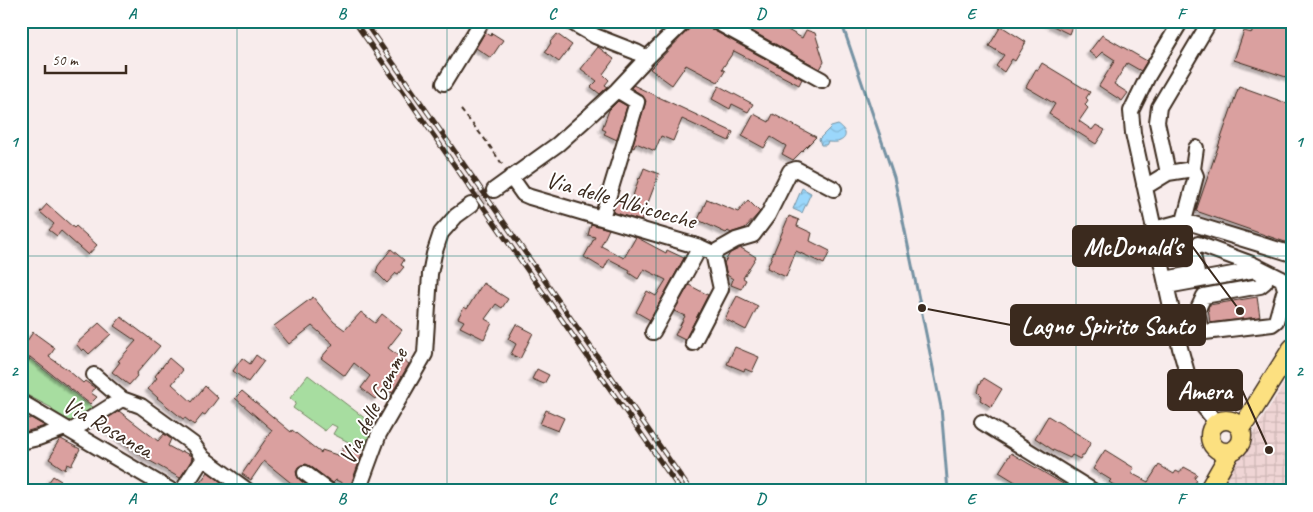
<svg xmlns="http://www.w3.org/2000/svg" width="1313" height="512" viewBox="0 0 1313 512" font-family="Caveat,sans-serif">
<defs>
<pattern id="industrial-grid" width="8" height="8" patternUnits="userSpaceOnUse" patternTransform="scale(1.25)"><rect width="8" height="8" fill="#efd5d5"/><path d="M0 4h8M4 0v8" fill="none" stroke="#ceb7b6"/></pattern>
<pattern id="water-waves" width="16" height="10" patternUnits="userSpaceOnUse" patternTransform="scale(1.25)"><rect width="16" height="10" fill="#9bd7fb"/><path d="M0 5q4-4 8 0t8 0" fill="none" stroke="#86b9d7"/></pattern>
<filter id="shadow"><feDropShadow dx="-3" dy="3" stdDeviation="1" flood-color="#0004"/></filter>
</defs>
<rect width="100%" height="100%" fill="#f8ecec"/>
<filter id="ink" filterUnits="userSpaceOnUse"><feTurbulence type="fractalNoise" baseFrequency=".02" numOctaves="2"/><feDisplacementMap in="SourceGraphic" scale="10" xChannelSelector="R" yChannelSelector="G"/><feConvolveMatrix kernelMatrix="1 2 1 2 8 2 1 2 1" color-interpolation-filters="sRGB"/></filter>
<g filter="url(#ink)">
<!-- industrial -->
<path fill="url(#industrial-grid)" d="M1292,371V491H1218L1240,455Z"/>
<!-- grass -->
<path fill="#a7dda0" stroke="#71845f" d="M30,359L97,411L75,425L53,413L52,408L21,392V371Z
M308,375L375,426V429L366,451L333,434L337,427L331,424L325,431L293,408L296,403L290,398Z"/>
<!-- water -->
<path fill="url(#water-waves)" stroke="#7592a3" d="M838,125C845,129 849,137 840,141C837,143 832,142 828,142L826,145H821L819,139L831,127Z
M802,188L811,193L802,213L793,209Z"/>
<g fill="none" stroke-linecap="round" stroke-linejoin="round">
<!-- stream -->
<path stroke="#7592a3" stroke-width="3" d="M841,21L894,177L941,407L948,491"/>
</g>
<!-- building -->
<path fill="#daa09f" stroke="#3b2a1e" filter="url(#shadow)" d="M694,21H706L707,25L711,29L802,79L799,85L734,51L722,69L725,71L718,82L686,65L672,85L650,69L691,27Z
M734,21H772L802,38L806,30L815,33L824,62L820,69Z
M1043,21H1063L1072,26L1069,34Z
M1256,21H1292V79L1234,60L1244,31L1252,33Z
M1001,26L1026,42L1015,61L1012,59L1004,72L996,66L1004,55L989,46Z
M485,32L491,36L492,33L503,40L491,58L476,48Z
M557,34L572,45L559,62L545,52L551,43L550,42Z
M1102,35L1147,61L1141,71L1127,63L1114,84L1128,93L1122,101L1099,86L1115,60L1103,52L1097,58L1089,52Z
M598,47L614,59L603,74L609,80L605,85L608,87L600,94L591,87L597,81L581,69Z
M1042,63L1090,92L1086,98L1088,100L1085,105L1088,108L1079,121L1092,130L1096,125L1105,130L1096,144L1049,114L1055,104L1026,87L1036,69L1038,70Z
M633,85L733,132L729,141L682,119L673,141L661,136L655,151L636,143L634,148L632,147L646,101L642,95L631,88Z
M719,86L753,104L748,112L732,104L730,109L712,99Z
M1239,86L1292,105V233L1288,243L1196,211Z
M618,101L627,106L617,140L604,134L606,131L602,129L609,110Z
M754,114L769,122L773,114L816,137L793,160L782,154L786,146L771,137L764,148L742,136Z
M644,168L659,174L641,221L613,212L617,198L631,202L639,178L640,179Z
M707,199L738,212L748,200L760,212L745,228L731,233L728,231L726,233L698,220Z
M47,204L74,228L76,226L97,245L88,255L61,231L57,236L49,230L54,224L40,212Z
M789,216L799,220L797,226L812,233L810,241L830,251L824,264L796,251L786,277L767,268Z
M591,224L609,229L601,246L624,258L636,237L666,253L667,250L684,258L650,320L636,312L647,291L656,296L666,280L644,269L638,279L629,273L630,270L609,259L604,269L584,257L595,237L588,235Z
M741,248L756,257L743,278L746,280L741,289L731,285L733,279L727,275L724,263L730,253Z
M391,249L404,260L401,265L404,267L398,274L396,273L387,283L376,272L378,266Z
M483,283L508,299L502,308L496,304L485,319L492,323L484,339L460,327L464,321L458,318L464,307L467,309Z
M689,285L708,295L685,340L675,335L685,316L674,311Z
M737,296L758,306L746,330L725,319Z
M313,297L334,322L345,330L361,312L375,323L382,314L402,330L388,348L409,364L392,393L385,388L375,399L361,388L370,376L354,363L345,376L321,358L333,344L312,326L289,344L274,326Z
M1257,297L1260,317L1210,323L1208,308L1209,305Z
M121,317L160,346L136,374L137,376L129,385L112,372L120,362L118,361L136,341L114,326Z
M99,323L111,334L89,354L84,349L82,351L76,344Z
M516,324L533,333L520,359L511,354L516,344L508,339Z
M33,332L55,348L49,357L68,370L83,383L85,381L95,388L91,393L97,397L90,404L30,357L28,361L21,356V350Z
M735,347L759,357L752,372L745,369L744,371L727,364Z
M256,355L264,361L248,382L233,371L242,358L250,364Z
M169,358L183,370L172,384L192,402L205,386L218,398L205,415L203,414L194,425L185,418L183,419L157,398H158L148,389L157,378L155,376Z
M537,369L549,375L544,384L532,379Z
M984,378L1002,389L991,407L980,400L982,396L978,392L980,384Z
M242,391L291,432L292,430L321,453L322,450L340,456L343,448L362,454L350,487L336,480L333,483L310,466L306,464L301,465L298,467L296,471L297,476L300,480L314,491H301L264,461L251,480L242,474L272,430L235,398Z
M546,410L564,418L558,431L540,424Z
M119,411L158,441L164,434L171,439L168,446L181,453L182,451L191,456L192,457L191,461L180,478L143,457L101,426L106,419Z
M21,413L29,419L31,418L45,426L21,433Z
M1048,416L1091,442L1084,455H1082L1080,459L1072,455L1070,458L1053,450L1035,438Z
M60,439H61L80,449L71,466L67,464L65,470L49,459L54,451L53,450Z
M1105,450L1134,468L1131,473L1148,482L1159,465L1174,474L1176,471L1180,473L1184,467L1197,474L1194,478L1197,480L1191,491H1123L1109,482L1111,480L1093,469Z
M1011,453L1075,491H1030L999,472Z
M208,472L230,489L228,491H210L199,484Z
M53,476L61,481L54,491L46,486Z"/>
<g fill="none" stroke-linecap="round" stroke-linejoin="round">
<!-- minor-tunnel -->
<path stroke="#d2c5c3" stroke-width="14" stroke-dasharray="14 7" stroke-linecap="butt" d="M471,205L494,190"/>
<defs>
<path id="minor" d="M569,21L595,36L636,52L647,58
M715,21L822,80
M1181,21L1148,76L1131,111L1133,133L1180,348L1193,394L1217,423
M444,83L482,21
M1193,169L1196,148
M1168,173L1157,122L1159,107L1210,21
M511,177L523,194L530,197L700,247L713,253L721,289L693,343
M1144,185L1150,184L1168,173L1193,169L1196,176L1184,221
M494,190L558,144L588,117L617,90L647,58L685,21
M602,218L637,102L617,90
M1154,229L1184,221L1292,254
M713,253L736,240L753,235L768,215L790,171L796,169L834,189
M1165,279L1197,273L1192,251L1198,244L1252,264L1282,279L1285,289L1276,321L1272,324L1205,332L1200,328L1197,311L1204,296L1260,286L1265,282L1264,275L1255,270L1167,286
M653,332L700,247
M94,375L122,399
M21,402L172,491
M982,422L1093,491
M71,431L122,399L141,406L193,444L203,458
M21,442L38,438L65,428
M305,473L329,491
M182,491L203,458L248,491
M358,491L379,434L425,354L430,274L434,254L441,233L456,216L471,205"/>
<path id="major" d="M1210 436a16 16 0 1 1 32 0a16 16 0 1 1-32 0Z
M1241,429L1292,348
M1208,491L1231,451"/>
</defs>
<!-- minor casing -->
<use href="#minor" stroke="#3b2a1e" stroke-width="18"/>
<!-- major casing -->
<use href="#major" stroke="#3b2a1e" stroke-width="21"/>
<!-- path -->
<path stroke="#3b2a1e" stroke-width="2" stroke-dasharray="5 4" stroke-linecap="butt" d="M461,110L487,142L504,167"/>
<!-- minor -->
<use href="#minor" stroke="#fff" stroke-width="14"/>
<!-- major -->
<use href="#major" stroke="#fce080" stroke-width="18"/>
<defs>
<path id="rail" d="M354,21L681,491
M364,21L691,491"/>
</defs>
<!-- rail casing -->
<use href="#rail" stroke="#3b2a1e" stroke-width="5"/>
<!-- rail -->
<use href="#rail" stroke="#fff" stroke-width="3" stroke-dasharray="9" stroke-linecap="butt"/>
</g>
</g>
<!-- grid -->
<path fill="none" stroke="#0f766e" stroke-width="1" stroke-opacity="0.55" d="M237,21V491M447,21V491M656,21V491M866,21V491M1076,21V491M21,256H1292"/>
<g text-anchor="middle" dominant-baseline="central" stroke-width="4" stroke-linejoin="round" paint-order="stroke">
<!-- street labels -->
<g font-size="24" fill="#3b2a1e" stroke="#fff">
<text transform="translate(621 200) rotate(16)">Via delle Albicocche</text>
<text transform="translate(373 406) rotate(-64)">Via delle Gemme</text>
<text transform="translate(108 427) rotate(30)">Via Rosanea</text>
</g>
</g>
<!-- callouts -->
<path fill="none" stroke="#3b2a1e" stroke-width="2" d="M1240 311L1192 246M922 308L1011 325M1269 450L1242 390"/>
<g fill="#3b2a1e" stroke="#fff" stroke-width="2">
<circle cx="1240" cy="311" r="5"/>
<circle cx="922" cy="308" r="5"/>
<circle cx="1269" cy="450" r="5"/>
</g>
<g fill="#3b2a1e" stroke="#3b2a1e" stroke-width="2">
<rect x="1073" y="226" width="119" height="40" rx="5"/>
<rect x="1011" y="305" width="194" height="40" rx="5"/>
<rect x="1168" y="370" width="74" height="40" rx="5"/>
</g>
<g font-size="25" text-anchor="middle" font-weight="bold" fill="#fff">
<text x="1133" y="255">McDonald's</text>
<text x="1108" y="334">Lagno Spirito Santo</text>
<text x="1205" y="399">Amera</text>
</g>
<!-- margin -->
<rect width="1313" height="512" fill="none" stroke="#fff" stroke-width="55"/>
<!-- scale -->
<path d="M45 65v8h81v-8" fill="none" stroke="#3b2a1e" stroke-width="2.5"/>
<text x="52" y="65" font-size="15" fill="#3b2a1e" stroke="#ffffff" stroke-width="4" paint-order="stroke">50 m</text>
<rect x="28" y="28" width="1258" height="456" fill="none" stroke="#0f766e" stroke-width="2"/>
<g font-size="16" text-anchor="middle" font-weight="bold" fill="#0f766e">
<text x="132" y="19">A</text>
<text x="342" y="19">B</text>
<text x="552" y="19">C</text>
<text x="761" y="19">D</text>
<text x="971" y="19">E</text>
<text x="1181" y="19">F</text>
<text x="14" y="147">1</text>
<text x="1299" y="147">1</text>
<text x="14" y="376">2</text>
<text x="1299" y="376">2</text>
<text x="132" y="504">A</text>
<text x="342" y="504">B</text>
<text x="552" y="504">C</text>
<text x="761" y="504">D</text>
<text x="971" y="504">E</text>
<text x="1181" y="504">F</text>
</g>
</svg>
